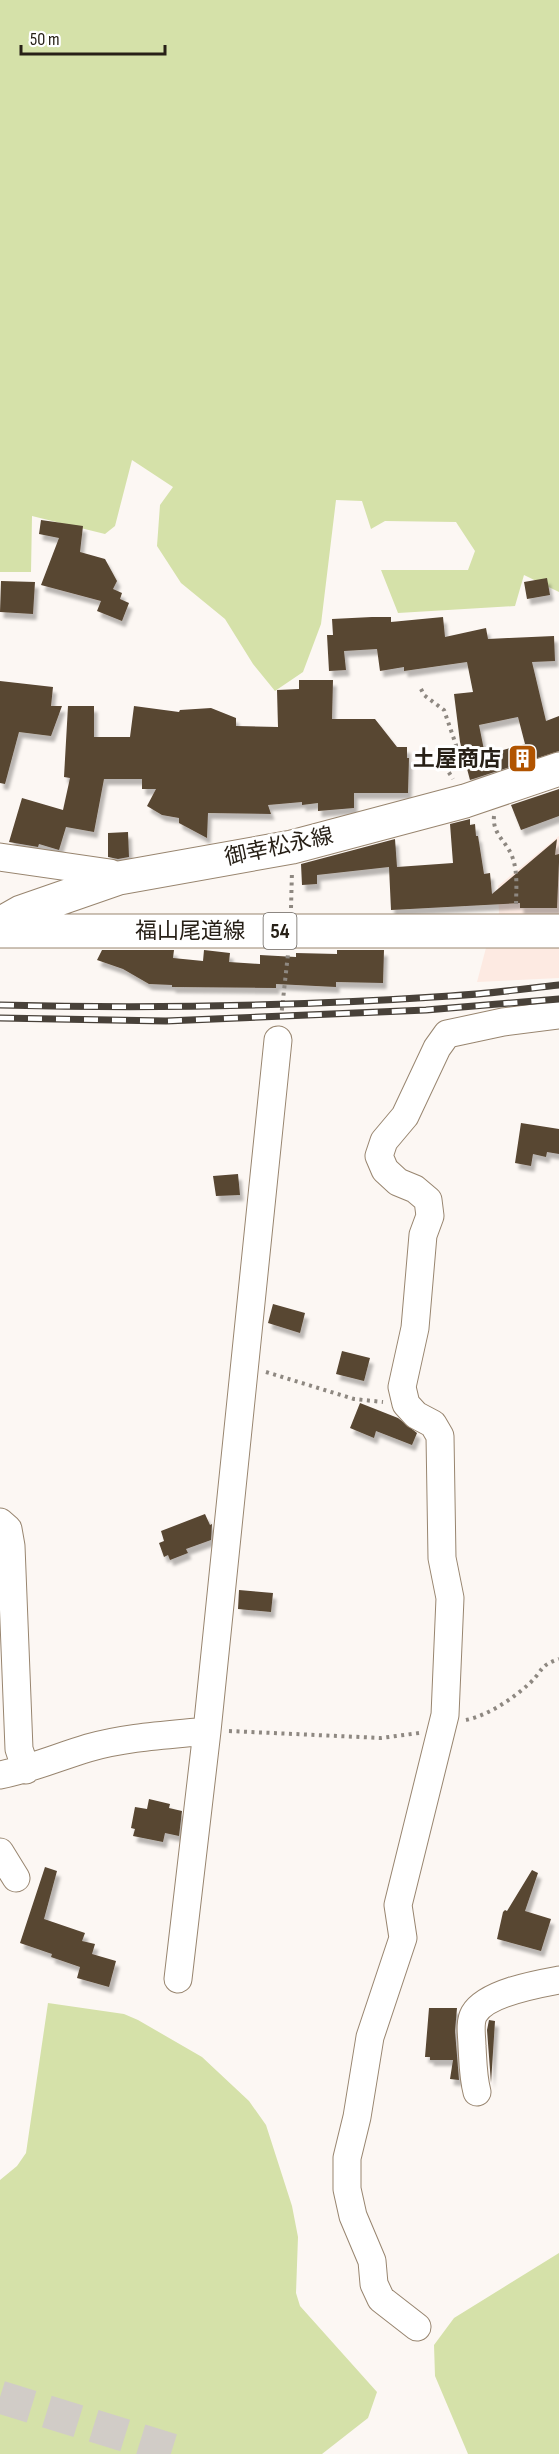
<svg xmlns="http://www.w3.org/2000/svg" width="559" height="2454" viewBox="0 0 559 2454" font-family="'Sofia Sans Condensed','Noto Sans JP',sans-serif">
<defs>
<filter id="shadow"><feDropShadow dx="3.5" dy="6" stdDeviation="1.5" flood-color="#0004"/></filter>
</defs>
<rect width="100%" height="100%" fill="#fcf7f3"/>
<!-- industrial -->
<path fill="#fdeae2" d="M559,836V914L499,915L498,886Z
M559,943V978L477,982L487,944Z"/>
<!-- green -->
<path fill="#d5e1a9" d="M0,0H559V592L524,575L515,606L398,613L381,570H468L475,551L456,522L385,521L371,529L362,501L336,500L321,624L303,672L275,691L253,664L225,619L181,583L157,546L160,505L173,487L132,460L115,526L105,534L32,516L31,572H0Z
M48,2003L124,2014L138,2020L202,2057L249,2101L266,2125L292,2206L298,2237L296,2293L300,2306L377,2392L368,2418L322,2454H0V2180L17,2166L26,2153Z
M559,2253V2454H468L435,2376L434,2345L454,2318Z"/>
<!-- building -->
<path fill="#584632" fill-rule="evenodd" filter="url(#shadow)" d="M41,520L83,526L80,552L105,559L117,581L113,589L122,593L120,599L129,603L122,621L97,611L101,601L41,585L59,538L39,534Z
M547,578L550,595L527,599L524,582Z
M1,581L35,582L33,614L0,612Z
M372,617H391V622L443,617L445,637L486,628L488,639L554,636L555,661L532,662L546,721L559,716V751L470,780L460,742L454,694L473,692L467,662L404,671V667L380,671L377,649L344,651L346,670L329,671L327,635H333L332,619ZM518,717L525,744L485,755L479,725Z
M299,680H333L332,719H375L397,747H407V758H409L408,793H354V808L318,811V803L302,805V802L268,805L271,814L208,813L207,838L179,823V818L162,815L147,806L156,789H142V779H104L94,832L66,827L59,850L39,844L38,847L9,842L22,798L63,810L70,778L64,777L68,706H94V737H130L134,706L179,712L180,710L211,708L236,718V726L278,727L277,690L299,689Z
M0,681L53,687L51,706H62L51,736L19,732L5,784L0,783Z
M559,789V816L521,830L511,805Z
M470,819V825L475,824L476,836H478L484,874L490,873L492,894L557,839L555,855L559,854V862L557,908H520V903L391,910L389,867L317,875V884L302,885L301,864L395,839L397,867L453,863L450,824Z
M128,832L129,857L118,859L108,857V833Z
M102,950H174L173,958L203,961L204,950L230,953L229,962L260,964V955L296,957V953L337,954V950H384L383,983L336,982V987L276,984V988L172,987V985L149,984L123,969L97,960Z
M521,1123L559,1129V1154L547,1152L546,1157L533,1154L531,1166L515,1163Z
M238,1174L240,1195L216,1196L213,1176Z
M273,1304L305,1313L300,1333L268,1323Z
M342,1351L370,1358L364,1381L336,1374Z
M360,1403L398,1418L417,1433L412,1445L376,1431L374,1438L350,1428Z
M205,1514L210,1525L212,1524L211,1540L186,1549L188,1553L170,1560L168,1555L164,1557L159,1543L164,1541L161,1531Z
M239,1590L273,1593L271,1612L238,1609Z
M149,1799L170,1804L169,1808L182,1811L179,1836L165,1833L163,1842L133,1836L135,1829L131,1828L135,1807L147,1809Z
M45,1867L57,1871L44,1919L85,1933L82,1941L95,1944L92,1954L116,1961L109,1987L77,1978L80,1967L51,1957L52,1954L20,1943Z
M532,1870L538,1873L525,1911L551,1919L541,1951L497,1939L503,1912L505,1910L507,1911Z
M429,2008H457L455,2031L459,2080L450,2079L453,2060H430V2057H425Z
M489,2020L495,2021L491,2083L487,2030Z"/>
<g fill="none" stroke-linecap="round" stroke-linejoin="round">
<!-- highway-tunnel -->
<path stroke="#d1ccc7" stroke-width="33" stroke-dasharray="33 16" stroke-linecap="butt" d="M0,2397L185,2454"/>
<defs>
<path id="minor" d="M0,857L110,873L119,878
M0,1522L8,1529L11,1546L19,1749L26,1770
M0,1775C31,1769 58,1757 88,1748C126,1737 168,1735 207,1731
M0,1852L16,1878
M178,1979L207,1731L278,1040
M477,2092C473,2077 473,2062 472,2046C472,2037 469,2023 474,2014C486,1993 537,1984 559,1980
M417,2327L381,2299L374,2284L372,2261L353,2216L347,2189V2158L357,2117L370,2037L403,1938L398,1905L445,1715L450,1598L442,1558L440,1436L433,1424L416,1415L406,1404L402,1387L415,1328L423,1235L430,1216L428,1200L415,1189L398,1182L385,1170L379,1156L384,1141L405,1116L437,1048L447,1034L503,1022L559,1015"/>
<path id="major" d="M0,924L21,912L119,878L292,847L465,801L559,769
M0,931H559"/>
</defs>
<!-- minor casing -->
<use href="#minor" stroke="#98856f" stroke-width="29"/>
<!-- major casing -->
<use href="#major" stroke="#98856f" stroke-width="35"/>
<!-- path -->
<path stroke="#8e8881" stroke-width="4" stroke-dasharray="3 4.5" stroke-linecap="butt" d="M421,689L424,695L444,710L456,745L448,771L453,779
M494,816C492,835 508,842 513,859C518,874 516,892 516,907
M291,908L292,871
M281,1018L288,954
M266,1372L354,1399L383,1402
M466,1720C489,1715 514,1698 531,1682C544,1669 539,1666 559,1659
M229,1731L381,1738L419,1733"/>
<!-- minor -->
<use href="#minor" stroke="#fff" stroke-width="27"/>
<!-- major -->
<use href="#major" stroke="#fff" stroke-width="33"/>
<defs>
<path id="rail" d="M0,1005C150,1009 301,1006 450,996C487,994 523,989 559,985
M0,1018L166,1021L426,1010L559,999"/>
</defs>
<!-- rail casing -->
<use href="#rail" stroke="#484139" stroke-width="7"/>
<!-- rail -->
<use href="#rail" stroke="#fff" stroke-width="4.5" stroke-dasharray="14" stroke-linecap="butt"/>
</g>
<!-- icons -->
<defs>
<symbol id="building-square" viewBox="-11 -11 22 22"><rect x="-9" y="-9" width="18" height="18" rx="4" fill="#b15400" stroke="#fff"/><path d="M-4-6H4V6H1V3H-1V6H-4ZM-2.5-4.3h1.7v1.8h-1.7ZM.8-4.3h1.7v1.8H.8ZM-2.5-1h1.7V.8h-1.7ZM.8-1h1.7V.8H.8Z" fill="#fff"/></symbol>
</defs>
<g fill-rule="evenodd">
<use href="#building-square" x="506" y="742" width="33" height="33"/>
</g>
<g text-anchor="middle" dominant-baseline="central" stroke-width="6" stroke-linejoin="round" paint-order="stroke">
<!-- shield labels -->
<rect fill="#fff" stroke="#68635d" stroke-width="1.5" x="263.5" y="913" width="33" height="36" rx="4.5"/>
<g font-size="21" font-weight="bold" fill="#272017">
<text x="280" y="931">54</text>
</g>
<!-- poi labels -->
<g font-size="22" font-weight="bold" fill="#272017" stroke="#fff" text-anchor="end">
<text x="501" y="759">土屋商店</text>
</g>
<!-- street labels -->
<g font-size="22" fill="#272017" stroke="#fff">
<text transform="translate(279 847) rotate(-12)">御幸松永線</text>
<text x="190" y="931">福山尾道線</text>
</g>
</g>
<!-- scale -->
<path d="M21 45v9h144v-9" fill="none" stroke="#272017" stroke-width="3"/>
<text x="30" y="45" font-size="18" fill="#272017" stroke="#ffffff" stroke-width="4.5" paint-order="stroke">50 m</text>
</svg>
